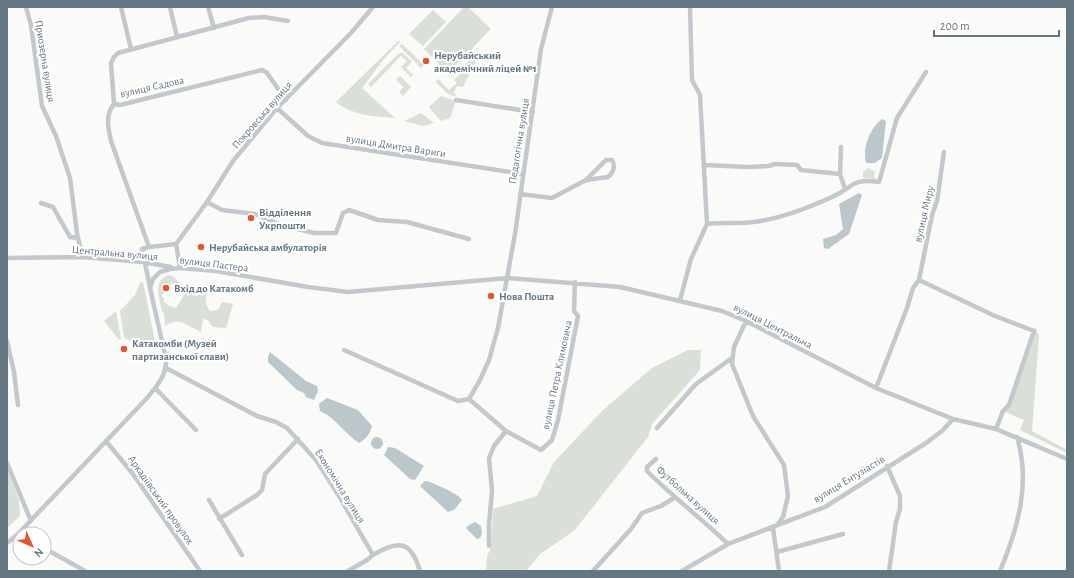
<svg xmlns="http://www.w3.org/2000/svg" width="1074" height="578" viewBox="0 0 1074 578" font-family="'Alegreya Sans',sans-serif">
<rect width="100%" height="100%" fill="#fafaf8"/>
<!-- green -->
<path fill="#dadfd7" fill-rule="evenodd" d="M464,7H468L491,29L448,73L424,49Z
M433,10L446,22L423,46L409,34Z
M399,40L400,42L384,59L362,88L395,118C374,116 354,116 336,102Z
M402,44L424,65L421,68L399,46Z
M399,53H403L412,62L406,68L413,75L411,77L401,67L407,61L401,56L371,87L368,84Z
M476,53L479,55L463,87L457,86L454,92L457,97L448,94L436,82L438,79L449,90L457,83L454,80L466,68L464,65Z
M400,76L411,87L403,96L399,92L404,87L396,80Z
M441,96L456,101L450,118L441,121L429,107Z
M421,113L434,123L423,126L404,121Z
M868,168L875,172L874,175L875,179L863,178V172Z
M171,275L196,296L199,293L206,295V304L210,311L218,310L222,302L233,304L226,328L213,327L208,320L203,319L201,332C188,326 179,316 165,326L164,313L162,311C159,299 152,277 171,275ZM172,282L173,286L180,287L185,294L176,308C171,308 167,304 163,301L164,299L161,295L165,292L164,290L167,285L169,287Z
M143,282L155,341C149,356 133,342 124,337L120,311L135,295L140,283Z
M116,311L121,339L119,340L104,321Z
M1035,327L1039,336L1032,431L1067,450V453L1020,430L1024,420L1003,411L1009,405Z
M688,350H701L700,370L652,424L648,437L574,531L540,554L526,571H486L487,556L491,548L493,509L537,496L554,462L603,410L652,368Z
M7,468L19,500L20,516L7,528Z"/>
<!-- water -->
<path fill="#bbc7cb" d="M882,119L886,121L882,158L875,163H866C862,148 870,128 882,119Z
M859,193L862,195L849,234L828,249L824,248L823,239L836,235L843,229L839,204Z
M270,352L306,381L317,386L318,391L314,400L306,397L304,393L297,390L268,362V357Z
M327,398L358,410L372,426C370,434 366,439 359,443C345,434 337,419 320,411L319,404Z
M371 443a6 6 0 1 1 12 0a6 6 0 1 1-12 0Z
M388,447L395,448L424,466L415,480L410,479L384,455Z
M425,481C432,482 459,494 462,500L454,510L448,512L420,486Z
M475,522L481,526L482,534L480,538L477,539L466,528L469,525Z"/>
<g fill="none" stroke-linecap="round" stroke-linejoin="round">
<!-- minor -->
<path stroke="#c3c8cc" stroke-width="4.5" d="M26,7L31,25L42,106L56,136L70,178L77,233L82,257
M121,7L131,49
M170,7L177,37
M208,7L214,28
M690,7L692,80L700,95L707,224
M286,100L267,73L262,70L120,105L114,104L111,63L114,57L118,53L249,18L264,17L288,21
M456,100L533,112
M114,104C105,115 108,128 111,141L149,247L142,249L150,287
M277,108L308,136L322,143L523,174
M841,147L840,174L845,189
M705,165L748,167L769,166L775,164L797,165L801,170L840,174
M520,194L552,198L586,180L608,177C613,173 616,166 612,160H606L586,180
M207,202L222,210L255,214L281,225L314,233H336L343,213L349,210L378,220L407,222L469,239
M41,203L53,207L70,237L78,238
M176,244L207,202L233,161L277,108L351,33L373,7
M149,247L176,244L180,268
M7,258L82,257L143,262L171,267
M919,280L995,316L1034,331L1009,405L1003,411L996,429
M680,300L691,259L707,224C723,222 738,224 753,222C780,219 808,208 832,197C855,187 850,178 879,182L897,118L926,72
M746,321L734,347L732,364L753,416L784,465L788,496L783,517L778,524
M7,341L14,372L18,405
M344,350L458,401L469,399L506,431L541,450L552,440L558,420L578,316L574,311L575,282
M166,368L257,416L276,422L287,428L316,460L339,496L373,555C399,539 411,541 420,571
M155,388L196,430
M876,388L907,308L913,288L919,280L932,215L937,201L944,152
M469,399L480,380L489,360L498,328L515,234L541,49L552,7
M657,428L696,384L732,358
M106,441L133,474L200,571
M656,459L647,467V471C673,497 702,519 728,544
M7,463L31,521
M887,466L900,496V509L896,522L889,571
M209,500L242,555
M219,519L257,495L262,490L265,474L298,439
M773,528L779,571
M7,543L18,534L147,398C157,386 167,375 166,359L150,288L153,279L160,272L170,269L180,268L216,271L308,287L348,292L508,278L620,287L722,311L746,321L876,388L953,419L996,429L1067,459
M489,546V524L492,491L489,458L494,446L506,431
M44,548L85,571
M777,552L843,534
M348,571L367,560L373,555
M593,571L631,529L642,513L661,506L674,498
M682,571L728,544L825,507L926,443L942,431L953,419
M1000,571C1018,528 1031,483 1017,437"/>
</g>
<!-- markers -->
<g fill="#e4572e" stroke="#fff" stroke-width="1.5">
<circle cx="426" cy="61" r="4"/>
<circle cx="251" cy="218" r="4"/>
<circle cx="201" cy="247" r="4"/>
<circle cx="166" cy="288" r="4"/>
<circle cx="491" cy="296" r="4"/>
<circle cx="124" cy="349" r="4"/>
</g>
<g text-anchor="middle" dominant-baseline="central" stroke-width="4" stroke-linejoin="round" paint-order="stroke">
<!-- poi labels -->
<g font-size="11" font-weight="bold" fill="#657683" stroke="#fff" text-anchor="start">
<text x="434" y="55">Нерубайський<tspan x="434" dy="13">академічний ліцей №1</tspan></text>
<text x="259" y="212">Відділення<tspan x="259" dy="13">Укрпошти</tspan></text>
<text x="209" y="247">Нерубайська амбулаторія</text>
<text x="174" y="288">Вхід до Катакомб</text>
<text x="499" y="296">Нова Пошта</text>
<text x="132" y="343">Катакомби (Музей<tspan x="132" dy="13">партизанської слави)</tspan></text>
</g>
<!-- street labels -->
<g font-size="11" fill="#657683" stroke="#fff">
<text transform="translate(45 61) rotate(81)">Приозерна вулиця</text>
<text transform="translate(152 87) rotate(-13)">вулиця Садова</text>
<text transform="translate(262 115) rotate(-49)">Покровська вулиця</text>
<text transform="translate(519 141) rotate(-81)">Педагогічна вулиця</text>
<text transform="translate(396 146) rotate(9)">вулиця Дмитра Вариги</text>
<text transform="translate(924 214) rotate(-77)">вулиця Миру</text>
<text transform="translate(115 253) rotate(5)">Центральна вулиця</text>
<text transform="translate(214 264) rotate(7)">вулиця Пастера</text>
<text transform="translate(773 326) rotate(27)">вулиця Центральна</text>
<text transform="translate(557 375) rotate(-78)">вулиця Петра Климовича</text>
<text transform="translate(849 479) rotate(-31)">вулиця Ентузіастів</text>
<text transform="translate(340 486) rotate(58)">Економічна вулиця</text>
<text transform="translate(688 495) rotate(42)">Футбольна вулиця</text>
<text transform="translate(161 500) rotate(55)">Аркадіївський провулок</text>
</g>
</g>
<!-- border -->
<rect width="1074" height="578" fill="none" stroke="#657683" stroke-width="16"/>
<!-- north arrow -->
<g transform="translate(32 546) rotate(135)"><circle r="19" fill="#ffffff" stroke="#c1c8cd"/>
<path d="M0-3L7 15L0 10L-7 15Z" fill="#e4572e"/>
<text y="-6" font-size="11" font-weight="bold" text-anchor="middle" fill="#657683">N</text>
</g>
<!-- scale -->
<path d="M934 30v6h125v-6" fill="none" stroke="#657683" stroke-width="2"/>
<text x="940" y="30" font-size="12" fill="#657683" stroke="#ffffff" stroke-width="3" paint-order="stroke">200 m</text>
</svg>
